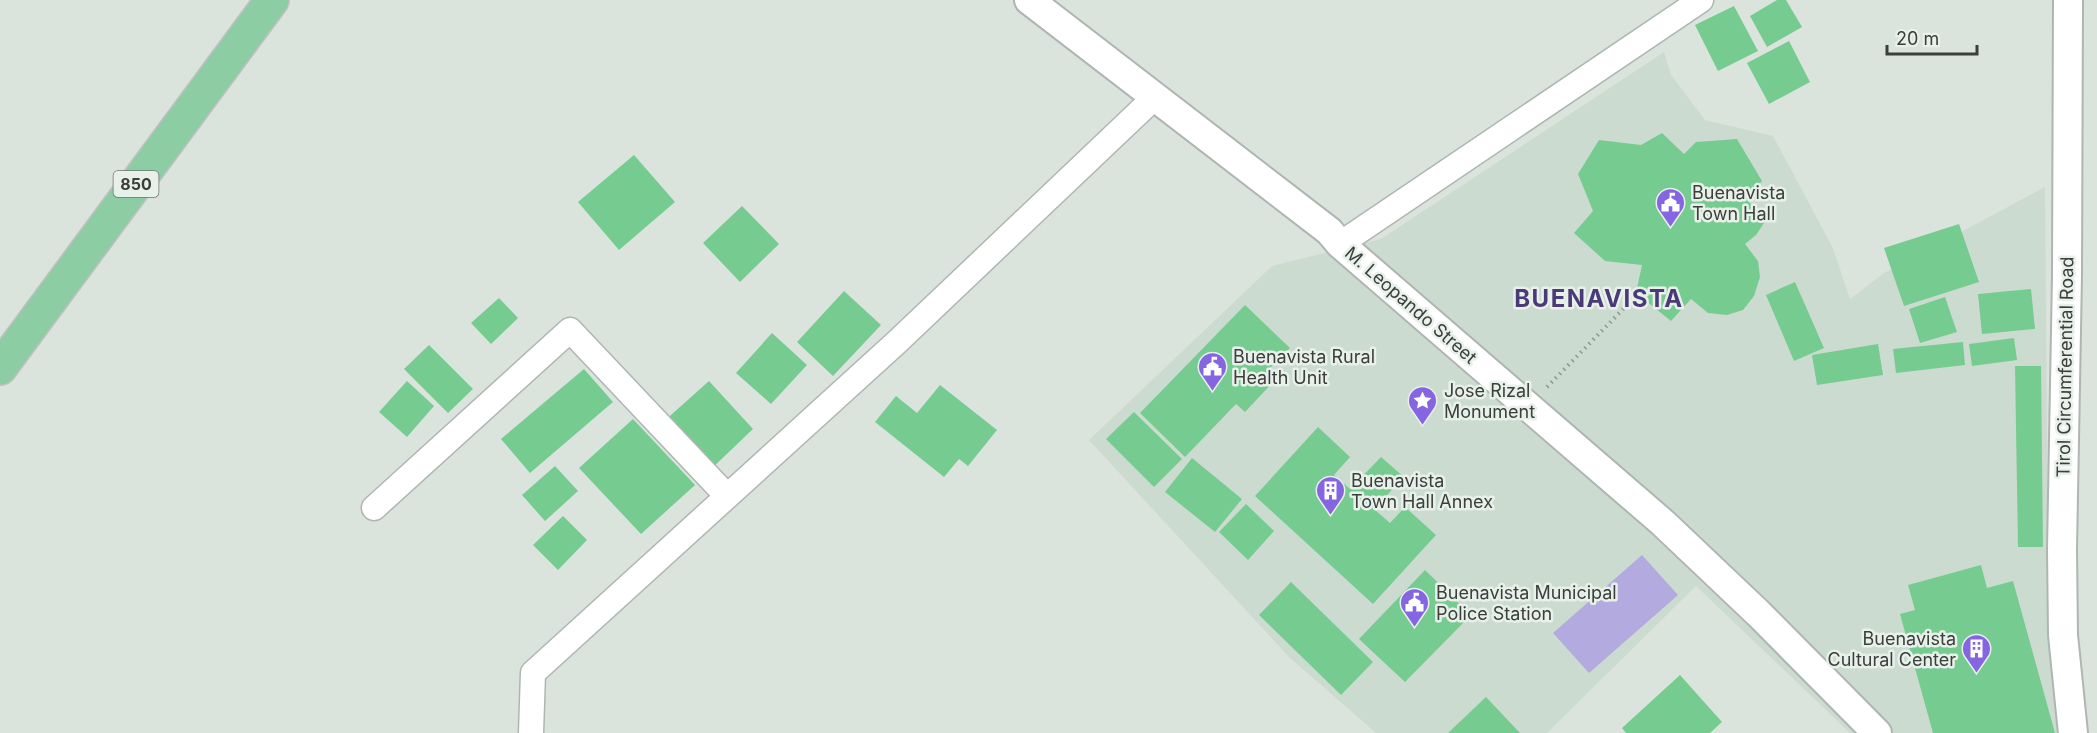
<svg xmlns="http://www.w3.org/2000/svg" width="2097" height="733" viewBox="0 0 2097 733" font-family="Inter,sans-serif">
<rect width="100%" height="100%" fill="#dbe3dd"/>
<!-- built -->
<path fill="#ccdbcf" d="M1664,52L1671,75L1705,120L1773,136L1833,248L1850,299L1884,273L2045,187L2048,550L2064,733H1850L1696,586L1547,733H1376L1289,657L1089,440L1272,266L1381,239Z"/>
<!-- pitch -->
<path fill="#b3aae0" d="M1642,555L1678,595L1589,673L1553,633Z"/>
<!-- building -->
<path fill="#76cc90" d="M1777,0H1786L1802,27L1767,47L1750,16Z
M1734,6L1758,51L1718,71L1695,25Z
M1789,41L1810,82L1769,104L1747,63Z
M1662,133L1684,154L1696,142L1737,139L1762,181L1747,200L1766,220L1756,235L1745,244L1758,261L1760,277L1754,296L1743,310L1727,315L1708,313L1691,299L1671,321L1636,293L1642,265L1605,261L1574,233L1593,211L1578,174L1599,140L1641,145Z
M634,155L675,202L619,250L578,202Z
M742,206L779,244L740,282L703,243Z
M1959,224L1979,282L1904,306L1884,248Z
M1795,282L1824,348L1794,361L1766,295Z
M2031,289L2035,329L1982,334L1978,294Z
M844,291L881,325L833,376L797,342Z
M1945,297L1957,332L1920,343L1909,309Z
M499,298L518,318L491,344L471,323Z
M1245,305L1290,348L1267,371L1276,379L1245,412L1236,404L1185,457L1140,413Z
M772,333L807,365L771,404L736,373Z
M2014,338L2017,360L1972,366L1969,344Z
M1963,342L1965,365L1896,373L1893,349Z
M1878,344L1883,375L1817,385L1812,355Z
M429,345L473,389L448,413L404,369Z
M2015,366H2041L2043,547H2018Z
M584,369L613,402L530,473L501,439Z
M407,381L434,406L407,437L379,412Z
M709,381L753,429L708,472L662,423Z
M940,385L997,430L968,466L959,459L944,477L875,422L896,396L917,413Z
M1134,412L1182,459L1154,487L1106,439Z
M633,419L695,485L641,534L579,468Z
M1318,427L1350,457L1334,475L1350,489L1381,457L1404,477L1374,509L1390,523L1405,507L1436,535L1373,604L1255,496Z
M1192,458L1242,499L1215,532L1165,492Z
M555,466L578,491L545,521L522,495Z
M1246,504L1274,531L1248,560L1219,532Z
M563,516L587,540L558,570L533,545Z
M1981,565L1987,588L2013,581L2055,733H1933L1900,614L1915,610L1908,585Z
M1425,570L1471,615L1405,682L1359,639Z
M1291,582L1373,662L1341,695L1259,615Z
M1680,675L1722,722L1710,733H1626L1622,728Z
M1486,697L1520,733H1448Z"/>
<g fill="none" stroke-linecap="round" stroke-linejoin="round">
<defs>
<path id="minor" d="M1340,244L1701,0
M374,508L570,330L727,496
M531,733L533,673L897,342L1155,97"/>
<path id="tertiary" d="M1029,0L1329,231L1340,244L1663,523L1759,614L1877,733
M2068,0L2067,275L2062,550L2063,635L2073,733"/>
<path id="primary" d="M0,368L272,0"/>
</defs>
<!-- minor casing -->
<use href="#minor" stroke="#afb6b1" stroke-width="27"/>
<!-- tertiary casing -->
<use href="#tertiary" stroke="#afb6b1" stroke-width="32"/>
<!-- primary casing -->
<use href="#primary" stroke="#c0c1c0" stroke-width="36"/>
<!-- path -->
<path stroke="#919793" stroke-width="4" stroke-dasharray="1.5 4.5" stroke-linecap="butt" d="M1547,387L1629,303"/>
<!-- minor -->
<use href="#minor" stroke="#fff" stroke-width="24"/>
<!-- tertiary -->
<use href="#tertiary" stroke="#fff" stroke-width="28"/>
<!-- primary -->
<use href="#primary" stroke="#8ccda4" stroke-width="33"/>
</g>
<!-- icons -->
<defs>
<symbol id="civic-pin" viewBox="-11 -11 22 30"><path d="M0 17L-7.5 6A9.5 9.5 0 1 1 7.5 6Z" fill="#8565e0" stroke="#e8f0ea"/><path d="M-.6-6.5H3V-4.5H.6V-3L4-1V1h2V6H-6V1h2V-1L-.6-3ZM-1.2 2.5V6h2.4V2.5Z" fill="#fff"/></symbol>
<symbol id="sight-pin" viewBox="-11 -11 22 30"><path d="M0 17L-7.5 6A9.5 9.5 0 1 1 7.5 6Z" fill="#8565e0" stroke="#e8f0ea"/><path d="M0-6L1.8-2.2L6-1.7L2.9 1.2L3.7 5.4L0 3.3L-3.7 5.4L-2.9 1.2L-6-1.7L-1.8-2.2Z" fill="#fff"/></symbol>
<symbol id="building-pin" viewBox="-11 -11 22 30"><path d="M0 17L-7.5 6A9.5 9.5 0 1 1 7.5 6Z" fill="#8565e0" stroke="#e8f0ea"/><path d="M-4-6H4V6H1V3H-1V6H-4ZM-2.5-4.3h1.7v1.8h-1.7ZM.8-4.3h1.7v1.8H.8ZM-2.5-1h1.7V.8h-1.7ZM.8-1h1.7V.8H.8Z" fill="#fff"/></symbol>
</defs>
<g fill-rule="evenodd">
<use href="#civic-pin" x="1654" y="186" width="33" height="45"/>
<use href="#civic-pin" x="1196" y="350" width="33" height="45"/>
<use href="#sight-pin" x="1406" y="384" width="33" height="45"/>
<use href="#building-pin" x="1314" y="474" width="33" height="45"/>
<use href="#civic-pin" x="1398" y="586" width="33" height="45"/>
<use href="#building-pin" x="1960" y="632" width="33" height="45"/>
</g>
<g text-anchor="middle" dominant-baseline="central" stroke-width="5" stroke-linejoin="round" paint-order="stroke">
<!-- shield labels -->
<rect fill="#e8f0ea" stroke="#6f7370" stroke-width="1.5" x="113.5" y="171" width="45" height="26" rx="4.5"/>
<g font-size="16" font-weight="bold" fill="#3b3e3b">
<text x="136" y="184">850</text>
</g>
<!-- poi labels -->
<g font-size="18" fill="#3b3e3b" stroke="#e8f0ea" text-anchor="start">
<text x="1692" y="192">Buenavista<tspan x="1692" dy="21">Town Hall</tspan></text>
<text x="1233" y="356">Buenavista Rural<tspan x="1233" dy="21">Health Unit</tspan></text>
<text x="1444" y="390">Jose Rizal<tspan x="1444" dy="21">Monument</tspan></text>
<text x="1351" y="480">Buenavista<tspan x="1351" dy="21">Town Hall Annex</tspan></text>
<text x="1436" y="592">Buenavista Municipal<tspan x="1436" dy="21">Police Station</tspan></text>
<text x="1956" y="638" text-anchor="end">Buenavista<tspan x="1956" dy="21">Cultural Center</tspan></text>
</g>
<!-- street labels -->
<g font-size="18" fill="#3b3e3b" stroke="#e8f0ea">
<text transform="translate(1411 305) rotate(41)">M. Leopando Street</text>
<text transform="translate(2065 367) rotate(-89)">Tirol Circumferential Road</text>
</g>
<!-- district labels -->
<g font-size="24" font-weight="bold" letter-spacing="1.5" fill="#4a3b78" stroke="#e8f0ea">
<text x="1599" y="298">BUENAVISTA</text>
</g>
</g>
<!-- scale -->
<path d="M1887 45v9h90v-9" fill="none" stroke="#3b3e3b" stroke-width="3"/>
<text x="1896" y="45" font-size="18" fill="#3b3e3b" stroke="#e8f0ea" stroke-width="4.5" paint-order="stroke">20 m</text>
</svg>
